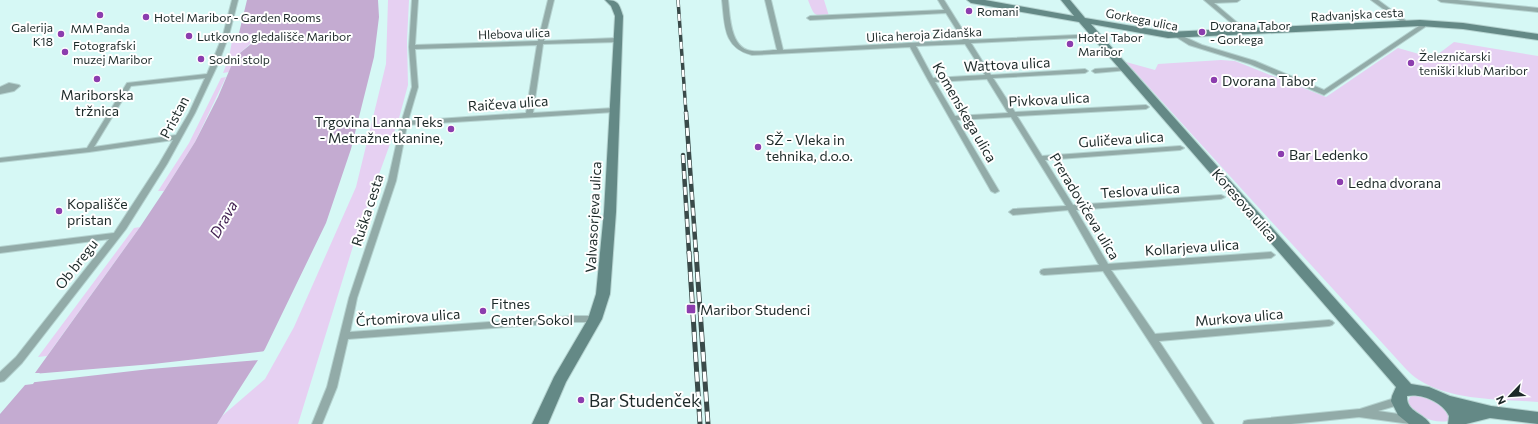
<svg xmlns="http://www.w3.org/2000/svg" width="1538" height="424" viewBox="0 0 1538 424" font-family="Commissioner,sans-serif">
<rect width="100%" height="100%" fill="#d6f8f5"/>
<!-- green -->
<path fill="#e6d0f2" d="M388,0H409L407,40L408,85L398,122L354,243L298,424H217L222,416L265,379L294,327L356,187L386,64Z
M808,0H824L829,16C813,16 814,15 808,0Z
M239,33L262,34L235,57L229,72L223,73L229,58L233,35Z
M1454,42L1538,56V402C1500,399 1452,401 1419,380C1414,377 1409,372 1405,368L1126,62L1155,70L1158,64L1221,60L1235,61L1326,97L1398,48L1433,58Z
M226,77L195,142L164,191H158L189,143L221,78Z
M140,227L47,356L38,357L134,228Z
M1414,395C1428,394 1440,403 1449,413L1448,421C1433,424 1415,415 1407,403L1410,397Z"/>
<!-- water -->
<path fill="#c4abd1" d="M247,0H378L379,17L374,57L351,149L326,223L265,349L217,424H0V414L25,385L33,384L40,373H35L140,227L164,191L195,142L218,97L235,57L262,35L239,33Z"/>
<!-- pier -->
<path fill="#d6f8f5" d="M266,351L260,360L150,369L27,383L31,382L36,375L33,374L153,364Z"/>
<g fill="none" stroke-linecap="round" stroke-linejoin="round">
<defs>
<path id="street" d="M232,0H238L229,35L219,62L195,113L167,164L126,229L22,363L4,381L0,382V372L16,357L109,239L0,253V247L114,233L159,164L173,140L89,152L0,162V158L87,148L127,83L207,74L223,35ZM205,78L189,113L176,135L94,147L131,86Z
M412,0H418L415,45L538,41L548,0H554L544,41L617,38L620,40L617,42L543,44L533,113L614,108L617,110L614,112L407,125L396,181L357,298L350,332L573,316H595L598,317L600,319L598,321L595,322H573L348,339L337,387L322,424H312L327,387L349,298L388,181L401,123L412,87L409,47ZM537,45L526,113L408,121L418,87L415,49Z
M722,0H728C730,16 730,49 752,51C760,52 769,50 777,50L765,0H771L783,50L963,40L946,13L810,20L807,18L810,16L944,10L938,0H944L969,40L1099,34L1100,35L1097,37L971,43L991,75L1085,69L1088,71L1085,73L993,78L1015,112L1146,105L1149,107L1146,109L1017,116L1042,156L1180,146L1184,148L1180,150L1045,160L1073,205L1221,195L1225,197L1221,199L1076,210L1108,264L1271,252L1275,255L1271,258L1111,270L1155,334L1329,320L1332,321L1334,323L1332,325L1329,326L1159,341L1214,424H1203L1103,271L1044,275L1041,274L1040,272L1041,270L1044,269L1099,265L1068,210L1013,215L1009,212L1013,209L1066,206L1011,117L957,120L999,191L995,193L991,191L928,80L910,47L752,55C723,48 725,25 722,0ZM965,44L985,75L933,78L916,46ZM987,79L1008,113L955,116L935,82Z
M1204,0H1240L1237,2L1214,3L1246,30V32H1242Z
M1371,0H1378L1409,23L1404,24Z
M1438,0H1457L1538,8V12L1441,2Z
M1420,21L1425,25V27L1324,95L1250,64L1189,45L1173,35L1176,33L1178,34L1202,45L1255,61L1324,90L1419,26L1417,23Z
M1126,67L1129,69L1128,70L1095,73L1092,71L1095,69Z
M9,83L19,85L20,86L14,91L0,94V87Z
M1398,397L1402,398L1403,401L1402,404L1378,411L1412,416L1416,417L1417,420L1416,423L1410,424L1359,417L1291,424H1243L1244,421L1248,420L1360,409Z"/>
<path id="secondary" d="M605,0C619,0 619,4 623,16L616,212L610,294L602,319L566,382L548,424H532L554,377L588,319L596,294L604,212L615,16L611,6Z
M967,0H985L1074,16L1061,0H1070L1085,18L1168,32L1420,20L1463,23L1538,34V40L1463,29L1420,26L1168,38L1091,24L1411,384L1429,387L1450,396L1491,406L1538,412V424L1490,418L1466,424H1448L1449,416C1443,402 1421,393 1407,396C1406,412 1424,413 1430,424H1409L1398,415L1391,401L1392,396L1396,387L1079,22L971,3Z"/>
</defs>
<!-- street casing -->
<use href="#street" stroke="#b5d3d0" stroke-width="2"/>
<!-- secondary casing -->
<use href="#secondary" stroke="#b5d3d0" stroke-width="2"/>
<!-- street -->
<use href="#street" fill="#92aba8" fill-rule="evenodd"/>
<!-- secondary -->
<use href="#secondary" fill="#648986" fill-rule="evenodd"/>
<defs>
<path id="rail-far2" d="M678,0L686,113"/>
<path id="rail-far1" d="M686,112L696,253
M683,155L689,253"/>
<path id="rail" d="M689,252L700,424
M696,252L708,424"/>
</defs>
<!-- rail-far2 casing -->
<use href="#rail-far2" stroke="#3a4a49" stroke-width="3.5"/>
<!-- rail-far1 casing -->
<use href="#rail-far1" stroke="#3a4a49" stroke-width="4.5"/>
<!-- rail casing -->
<use href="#rail" stroke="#3a4a49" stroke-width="5"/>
<!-- rail-far2 -->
<use href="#rail-far2" stroke="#fff" stroke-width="2.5" stroke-dasharray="7" stroke-linecap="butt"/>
<!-- rail-far1 -->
<use href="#rail-far1" stroke="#fff" stroke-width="3" stroke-dasharray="8" stroke-linecap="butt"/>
<!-- rail -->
<use href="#rail" stroke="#fff" stroke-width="3.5" stroke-dasharray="10" stroke-linecap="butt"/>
</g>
<!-- markers -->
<g fill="#8c3dae" stroke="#fff" stroke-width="1.5">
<circle cx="969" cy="11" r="4"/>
<circle cx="100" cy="15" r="4"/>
<circle cx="146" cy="17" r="4"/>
<circle cx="1202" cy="32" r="4"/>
<circle cx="61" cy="34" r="4"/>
<circle cx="189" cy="36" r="4"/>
<circle cx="1070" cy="44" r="4"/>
<circle cx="65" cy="52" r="4"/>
<circle cx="201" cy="59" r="4"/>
<circle cx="1411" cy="63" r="4"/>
<circle cx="97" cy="79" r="4"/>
<circle cx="1214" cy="80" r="4"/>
<circle cx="451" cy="129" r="4"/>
<circle cx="758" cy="147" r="4"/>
<circle cx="1281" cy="154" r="4"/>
<circle cx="1340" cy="182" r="4"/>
<circle cx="59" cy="211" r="4"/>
<rect x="686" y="304" width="10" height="10" rx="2"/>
<circle cx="483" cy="311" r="4"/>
<circle cx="581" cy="400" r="4"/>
</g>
<g text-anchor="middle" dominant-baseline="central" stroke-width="4" stroke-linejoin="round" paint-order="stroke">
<!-- far-poi labels -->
<g font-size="12" fill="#1d2a29" stroke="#fff" text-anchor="start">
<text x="977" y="11">Romani</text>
<text x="154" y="17">Hotel Maribor - Garden Rooms</text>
<text x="1210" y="25">Dvorana Tabor<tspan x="1210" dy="14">- Gorkega</tspan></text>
<text x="53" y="27" text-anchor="end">Galerija<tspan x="53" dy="14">K18</tspan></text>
<text x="100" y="28" text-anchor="middle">MM Panda</text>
<text x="197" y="36">Lutkovno gledališče Maribor</text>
<text x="1078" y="37">Hotel Tabor<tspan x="1078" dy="14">Maribor</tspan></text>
<text x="73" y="45">Fotografski<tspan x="73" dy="14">muzej Maribor</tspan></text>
<text x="1419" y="56">Železničarski<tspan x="1419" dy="14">teniški klub Maribor</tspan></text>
<text x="209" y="59">Sodni stolp</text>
</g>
<!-- far-street labels -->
<g font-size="12" fill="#1d2a29" stroke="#fff">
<text transform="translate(1357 14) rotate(-3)">Radvanjska cesta</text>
<text transform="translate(1142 19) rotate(11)">Gorkega ulica</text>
<text transform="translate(514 33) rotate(-2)">Hlebova ulica</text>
<text transform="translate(924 34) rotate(-3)">Ulica heroja Zidanška</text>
</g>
<!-- street labels -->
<g font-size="14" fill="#1d2a29" stroke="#fff">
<text transform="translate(1007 64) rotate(-3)">Wattova ulica</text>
<text transform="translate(1049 99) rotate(-3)">Pivkova ulica</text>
<text transform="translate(508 103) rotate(-4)">Raičeva ulica</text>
<text transform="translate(965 112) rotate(60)">Komenskega ulica</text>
<text transform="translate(174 117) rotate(-62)">Pristan</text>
<text transform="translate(1121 139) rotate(-4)">Guličeva ulica</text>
<text transform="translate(1140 190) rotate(-4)">Teslova ulica</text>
<text transform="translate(1245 205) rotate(49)">Koresova ulica</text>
<text transform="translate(1085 206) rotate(59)">Preradovičeva ulica</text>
<text transform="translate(367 210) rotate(-72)">Ruška cesta</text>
<text transform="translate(593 217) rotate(-87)">Valvasorjeva ulica</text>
<text transform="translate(1192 247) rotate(-4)">Kollarjeva ulica</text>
<text transform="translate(76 264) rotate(-52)">Ob bregu</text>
<text transform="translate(408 317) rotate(-4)">Črtomirova ulica</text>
<text transform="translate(1239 317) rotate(-5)">Murkova ulica</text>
</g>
<!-- poi labels -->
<g font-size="14" fill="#1d2a29" stroke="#fff" text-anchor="start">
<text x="1222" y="80">Dvorana Tabor</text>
<text x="97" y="94" text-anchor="middle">Mariborska<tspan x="97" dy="16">tržnica</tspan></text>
<text x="443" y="121" text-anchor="end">Trgovina Lanna Teks<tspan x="443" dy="16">- Metražne tkanine,</tspan></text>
<text x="766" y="139">SŽ - Vleka in<tspan x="766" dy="16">tehnika, d.o.o.</tspan></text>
<text x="1289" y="154">Bar Ledenko</text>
<text x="1348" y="182">Ledna dvorana</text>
<text x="67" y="203">Kopališče<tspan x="67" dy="16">pristan</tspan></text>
<text x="491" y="303">Fitnes<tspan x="491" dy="16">Center Sokol</tspan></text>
<text x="700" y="309">Maribor Studenci</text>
</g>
<!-- water labels -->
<g font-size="15" font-style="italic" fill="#401f50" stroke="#fff">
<text transform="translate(223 219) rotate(-60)">Drava</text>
</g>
<!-- near-poi labels -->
<g font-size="17" fill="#1d2a29" stroke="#fff" text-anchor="start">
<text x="589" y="400">Bar Studenček</text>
</g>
</g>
<!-- north arrow -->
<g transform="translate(1510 396) rotate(245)" stroke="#ffffff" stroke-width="3" paint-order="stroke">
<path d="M0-3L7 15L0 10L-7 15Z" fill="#1d2a29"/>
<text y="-6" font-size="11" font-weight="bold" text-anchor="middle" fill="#1d2a29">N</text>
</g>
</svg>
